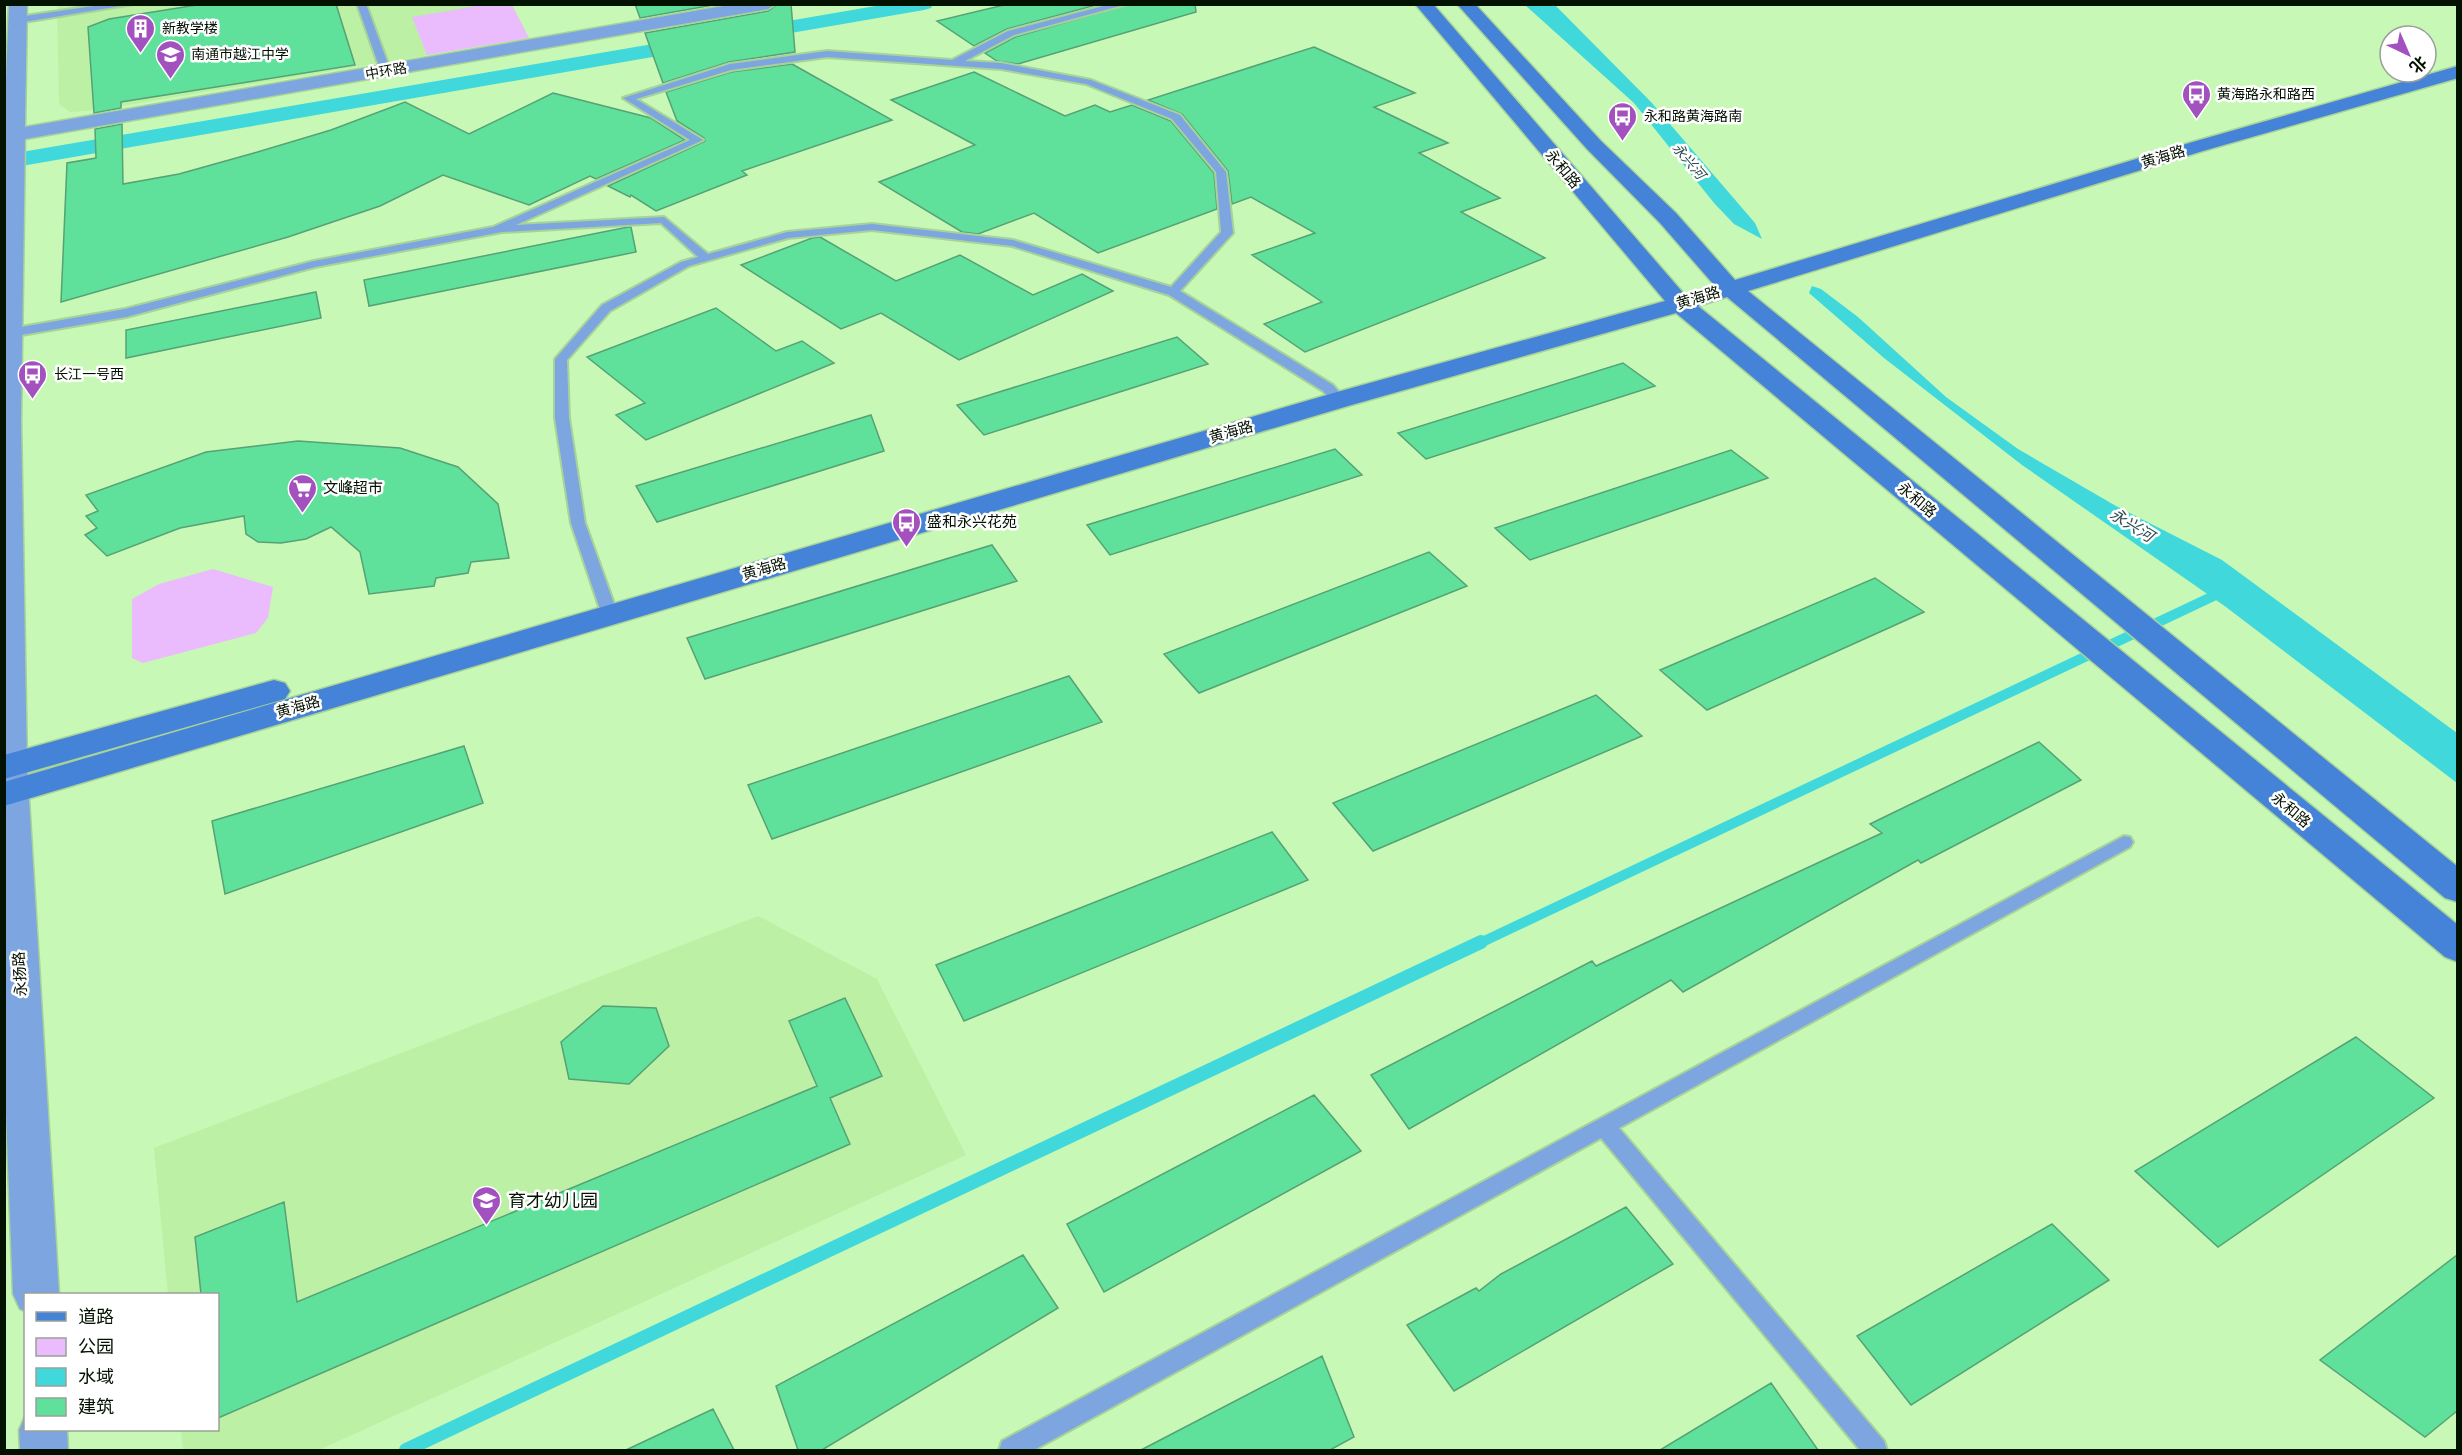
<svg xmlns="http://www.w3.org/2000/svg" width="2462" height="1455" viewBox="0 0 2462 1455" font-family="Roboto,'Noto Sans SC',sans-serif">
<rect width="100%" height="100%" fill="#c8f8b5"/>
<!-- built -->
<path fill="#bbf0a5" d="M57,5H512L529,38L98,110L70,112L59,104Z
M758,916L877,979L966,1155L319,1450H183L181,1430H218V1294H168L154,1148Z"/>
<!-- green -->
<path fill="#ebbcfd" d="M489,4L512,5L529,38L427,55L412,17Z
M213,569L273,587L268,618L256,633L143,663L132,658V599L159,584Z"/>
<!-- water -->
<path fill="#41d8db" d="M1525,5H1555L1651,102L1755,223L1762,239L1734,224L1714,203L1634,103Z
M1812,286L1821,289L1858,317L1946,397L2018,449L2116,506L2222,560L2457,733V783L2226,607L2022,465L1884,358L1809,293Z"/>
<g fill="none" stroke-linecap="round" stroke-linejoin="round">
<!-- stream-far1 -->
<path stroke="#41d8db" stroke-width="10" d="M1478,944L2224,591"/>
<!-- stream -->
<path stroke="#41d8db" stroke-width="14" d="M406,1450L1481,942"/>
<!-- canal -->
<path fill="#41d8db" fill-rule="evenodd" d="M887,4H933L931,8L924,10L4,169V155Z"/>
</g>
<!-- building -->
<path fill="#5fe19b" stroke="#55a275" stroke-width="1.5" d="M203,4H336L355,65L121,102V108L94,113L88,27L109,19Z
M635,4H719L640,18Z
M778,4H791L795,52L729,62L663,83L645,33L768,11Z
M1008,4H1100L1007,29L974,46L937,21Z
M1129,4H1195L1196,12L1018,64L997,61L985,53L1015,37Z
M1314,47L1415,93L1374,107L1448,143L1419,153L1500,198L1461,212L1545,258L1305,352L1264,324L1322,302L1252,255L1315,233L1251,197L1232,204L1228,171L1182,114L1148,100Z
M792,64L892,120L742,171L747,175L656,211L631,195L630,197L608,186L705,141L704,138L677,121L666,92L731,72Z
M974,72L1065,116L1095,105L1110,112L1132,105L1171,121L1214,173L1217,209L1098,253L1034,213L978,234L962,232L879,182L975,145L891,100Z
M553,93L651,118L685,140L596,179L590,176L529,205L443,175L380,206L288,237L61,302L67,163L96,158L95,129L122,124L123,184L179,174L254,153L331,130L405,102L469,134Z
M628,227H631L636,252L369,306L364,280Z
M820,237L896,281L960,255L1033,295L1082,274L1113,291L959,360L881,313L841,329L741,265L812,238Z
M316,292L321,318L126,358V330Z
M716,308L776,351L802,341L834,363L646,440L616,415L645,403L587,357Z
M1177,337L1208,364L984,435L957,405Z
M1623,363L1655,386L1426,459L1398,433Z
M871,415L884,451L657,522L636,486Z
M298,441L400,448L458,467L498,504L509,558L471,562L468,573L436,578L434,586L369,594L360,552L331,527L306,539L281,543L258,542L246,534L244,516L180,528L107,556L85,535L97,528L86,516L98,511L86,495L206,452Z
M1335,449L1362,475L1110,555L1087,525Z
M1731,450L1768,478L1530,560L1495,528Z
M992,545L1017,581L705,679L687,638Z
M1429,552L1467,586L1199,693L1164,654Z
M1875,578L1924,612L1707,710L1660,670Z
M1069,676L1102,722L772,839L748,785Z
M1596,695L1642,736L1373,851L1333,803Z
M2039,742L2081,780L1921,863L1918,860L1683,992L1671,980L1409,1129L1371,1075L1592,961L1596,966L1882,833L1870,824Z
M464,746L483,803L225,894L212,821Z
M1272,832L1308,880L964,1021L936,965Z
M845,998L882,1076L830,1098L850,1144L218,1418V1294H201L195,1237L284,1202L297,1302L817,1086L789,1021Z
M603,1006L656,1008L669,1046L629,1084L569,1079L561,1042Z
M2356,1037L2434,1098L2218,1247L2135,1171Z
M1314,1095L1361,1151L1104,1292L1067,1224Z
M1626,1207L1673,1264L1454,1391L1407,1325L1476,1288L1479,1291L1501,1274Z
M2052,1224L2109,1280L1911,1405L1857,1336Z
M1023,1255L1058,1308L822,1450H798L776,1386Z
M2457,1255V1411L2425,1437L2320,1360Z
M1322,1356L1354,1437L1330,1450H1141Z
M1771,1383L1818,1450H1660Z
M713,1409L734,1450H626Z"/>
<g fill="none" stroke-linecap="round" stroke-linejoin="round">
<defs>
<path id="service" d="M107,4H133L18,23L14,20L18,17Z
M357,4H366L391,72L389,74L381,72Z
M1111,4H1127L1014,35L965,61L1001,63L1091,80L1180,115L1226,172L1233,233L1180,291L1333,385L1346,400L1344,403H1334L1323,391L1169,295L1012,246L872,230L788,238L689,266L610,311L567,360L569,418L585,523L618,615L610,620L602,615L571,523L555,418V359L602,305L681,262L698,257L661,223L502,232L315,267L126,317L4,338V330L125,309L314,261L493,227L690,140L623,98L730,64L827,51L952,60L1008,31ZM827,57L1001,69L1086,84L1172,119L1216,172L1221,232L1171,287L1013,240L872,224L787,232L708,254L664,217L516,225L703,140L636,99L731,70Z
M2124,836L2130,837L2133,842L2130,847L1619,1128L1884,1441L1887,1450H1860L1601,1138L1034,1450H999L1002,1441Z"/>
<path id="tertiary" d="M9,4H27L25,127L735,4H776L768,9L25,139L21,420L27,766L59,1294H26V1311L20,1309L13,1294L4,1062V131Z
M26,1414V1430H67L68,1450H20L19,1430Z"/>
<path id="secondary" d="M1415,4H1433L1685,295L1715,286L1660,223L1587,149L1457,4H1475L1601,141L1676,213L1735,280L2189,143L2458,66V78L2203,151L1748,291L2458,867V902L2445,898L1727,297L1698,306L2458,925V962L2445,957L1676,313L1348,406L4,806V782L1330,394L1665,301Z
M274,680L285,683L290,691L285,699L4,779V755Z"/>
</defs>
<!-- service casing -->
<use href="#service" stroke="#a8d398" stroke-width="4"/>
<!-- tertiary casing -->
<use href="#tertiary" stroke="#a8d398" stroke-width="3"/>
<!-- secondary casing -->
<use href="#secondary" stroke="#a8d398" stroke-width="3"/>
<!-- service -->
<use href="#service" fill="#7da6e0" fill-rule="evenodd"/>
<!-- tertiary -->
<use href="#tertiary" fill="#7da6e0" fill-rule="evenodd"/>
<!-- secondary -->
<use href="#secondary" fill="#4583d8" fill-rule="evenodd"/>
</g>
<!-- icons -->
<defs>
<symbol id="building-pin" viewBox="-11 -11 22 30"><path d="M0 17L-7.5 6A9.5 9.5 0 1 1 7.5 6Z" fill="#a451c0" stroke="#fff"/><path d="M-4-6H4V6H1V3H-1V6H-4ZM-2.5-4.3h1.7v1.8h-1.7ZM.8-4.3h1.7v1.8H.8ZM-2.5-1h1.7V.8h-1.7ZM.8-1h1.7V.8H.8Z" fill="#fff"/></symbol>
<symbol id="school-pin" viewBox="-11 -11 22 30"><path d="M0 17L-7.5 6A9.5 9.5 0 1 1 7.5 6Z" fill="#a451c0" stroke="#fff"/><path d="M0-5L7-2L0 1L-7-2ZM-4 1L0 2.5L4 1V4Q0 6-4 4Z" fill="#fff"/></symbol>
<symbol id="bus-pin" viewBox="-11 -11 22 30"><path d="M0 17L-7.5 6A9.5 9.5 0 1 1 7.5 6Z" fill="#a451c0" stroke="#fff"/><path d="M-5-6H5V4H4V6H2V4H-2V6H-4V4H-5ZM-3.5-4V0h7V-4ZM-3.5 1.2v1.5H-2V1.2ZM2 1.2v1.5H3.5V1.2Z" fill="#fff"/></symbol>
<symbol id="supermarket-pin" viewBox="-11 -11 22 30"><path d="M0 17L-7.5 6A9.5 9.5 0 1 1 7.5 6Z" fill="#a451c0" stroke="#fff"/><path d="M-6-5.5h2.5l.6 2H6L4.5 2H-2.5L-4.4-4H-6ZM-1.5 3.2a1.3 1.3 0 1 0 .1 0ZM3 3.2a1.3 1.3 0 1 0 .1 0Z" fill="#fff"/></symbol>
</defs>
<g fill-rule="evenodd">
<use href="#building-pin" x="124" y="12" width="33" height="45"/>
<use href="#school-pin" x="154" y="38" width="33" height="45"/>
<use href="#bus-pin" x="2180" y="78" width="33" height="45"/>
<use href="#bus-pin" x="1606" y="100" width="33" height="45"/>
<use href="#bus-pin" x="16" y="358" width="33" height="45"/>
<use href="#supermarket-pin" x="286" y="472" width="33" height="45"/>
<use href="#bus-pin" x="890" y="506" width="33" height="45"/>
<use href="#school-pin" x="470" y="1184" width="33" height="45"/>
</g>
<g text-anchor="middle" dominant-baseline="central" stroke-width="5" stroke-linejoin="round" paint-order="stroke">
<!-- far-poi labels -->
<g font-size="14" fill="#031100" stroke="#fff" text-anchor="start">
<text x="162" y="28">新教学楼</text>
<text x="191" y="54">南通市越江中学</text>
<text x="2217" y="94">黄海路永和路西</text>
<text x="1644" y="116">永和路黄海路南</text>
<text x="54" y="374">长江一号西</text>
</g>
<!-- far-street labels -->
<g font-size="14" fill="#031100" stroke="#fff">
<text transform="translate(386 71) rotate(-10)">中环路</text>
</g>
<!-- far-water labels -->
<g font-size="14" font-style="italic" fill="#304f50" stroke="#fff">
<text transform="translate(1689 161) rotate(50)">永兴河</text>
</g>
<!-- street labels -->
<g font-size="15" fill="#031100" stroke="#fff">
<text transform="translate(2163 157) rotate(-17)">黄海路</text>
<text transform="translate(1563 169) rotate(50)">永和路</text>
<text transform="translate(1698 298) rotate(-17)">黄海路</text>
<text transform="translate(1231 432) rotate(-16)">黄海路</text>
<text transform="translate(1917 500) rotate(40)">永和路</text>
<text transform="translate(764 569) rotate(-16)">黄海路</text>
<text transform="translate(298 707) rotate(-16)">黄海路</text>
<text transform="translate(2291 810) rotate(40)">永和路</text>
<text transform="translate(20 974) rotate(-93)">永扬路</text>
</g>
<!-- poi labels -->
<g font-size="15" fill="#031100" stroke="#fff" text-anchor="start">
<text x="323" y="488">文峰超市</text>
<text x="927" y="522">盛和永兴花苑</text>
</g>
<!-- water labels -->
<g font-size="16" font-style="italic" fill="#304f50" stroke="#fff">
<text transform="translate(2132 525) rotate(32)">永兴河</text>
</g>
<!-- near-poi labels -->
<g font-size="18" fill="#031100" stroke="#fff" text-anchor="start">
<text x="508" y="1200">育才幼儿园</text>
</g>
</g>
<!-- border -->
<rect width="2462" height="1455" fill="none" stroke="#031100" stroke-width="12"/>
<!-- legend -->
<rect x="24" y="1293" width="195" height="138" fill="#ffffff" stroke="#9aa099" stroke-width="1.5"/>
<rect x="36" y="1312" width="30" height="9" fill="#4583d8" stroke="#9aa099" stroke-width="1.5"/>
<text x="78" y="1323" font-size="18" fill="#031100">道路</text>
<rect x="36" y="1338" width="30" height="18" fill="#ebbcfd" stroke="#9aa099" stroke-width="1.5"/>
<text x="78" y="1353" font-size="18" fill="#031100">公园</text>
<rect x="36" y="1368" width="30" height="18" fill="#41d8db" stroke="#9aa099" stroke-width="1.5"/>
<text x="78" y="1383" font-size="18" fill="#031100">水域</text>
<rect x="36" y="1398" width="30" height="18" fill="#5fe19b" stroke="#9aa099" stroke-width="1.5"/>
<text x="78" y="1413" font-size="18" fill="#031100">建筑</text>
<!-- north arrow -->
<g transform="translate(2408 54) rotate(136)"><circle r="28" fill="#ffffff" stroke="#9aa099" stroke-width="1.5"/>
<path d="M0-4.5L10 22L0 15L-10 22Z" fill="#a451c0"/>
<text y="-9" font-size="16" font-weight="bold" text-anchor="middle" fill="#031100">北</text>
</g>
</svg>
